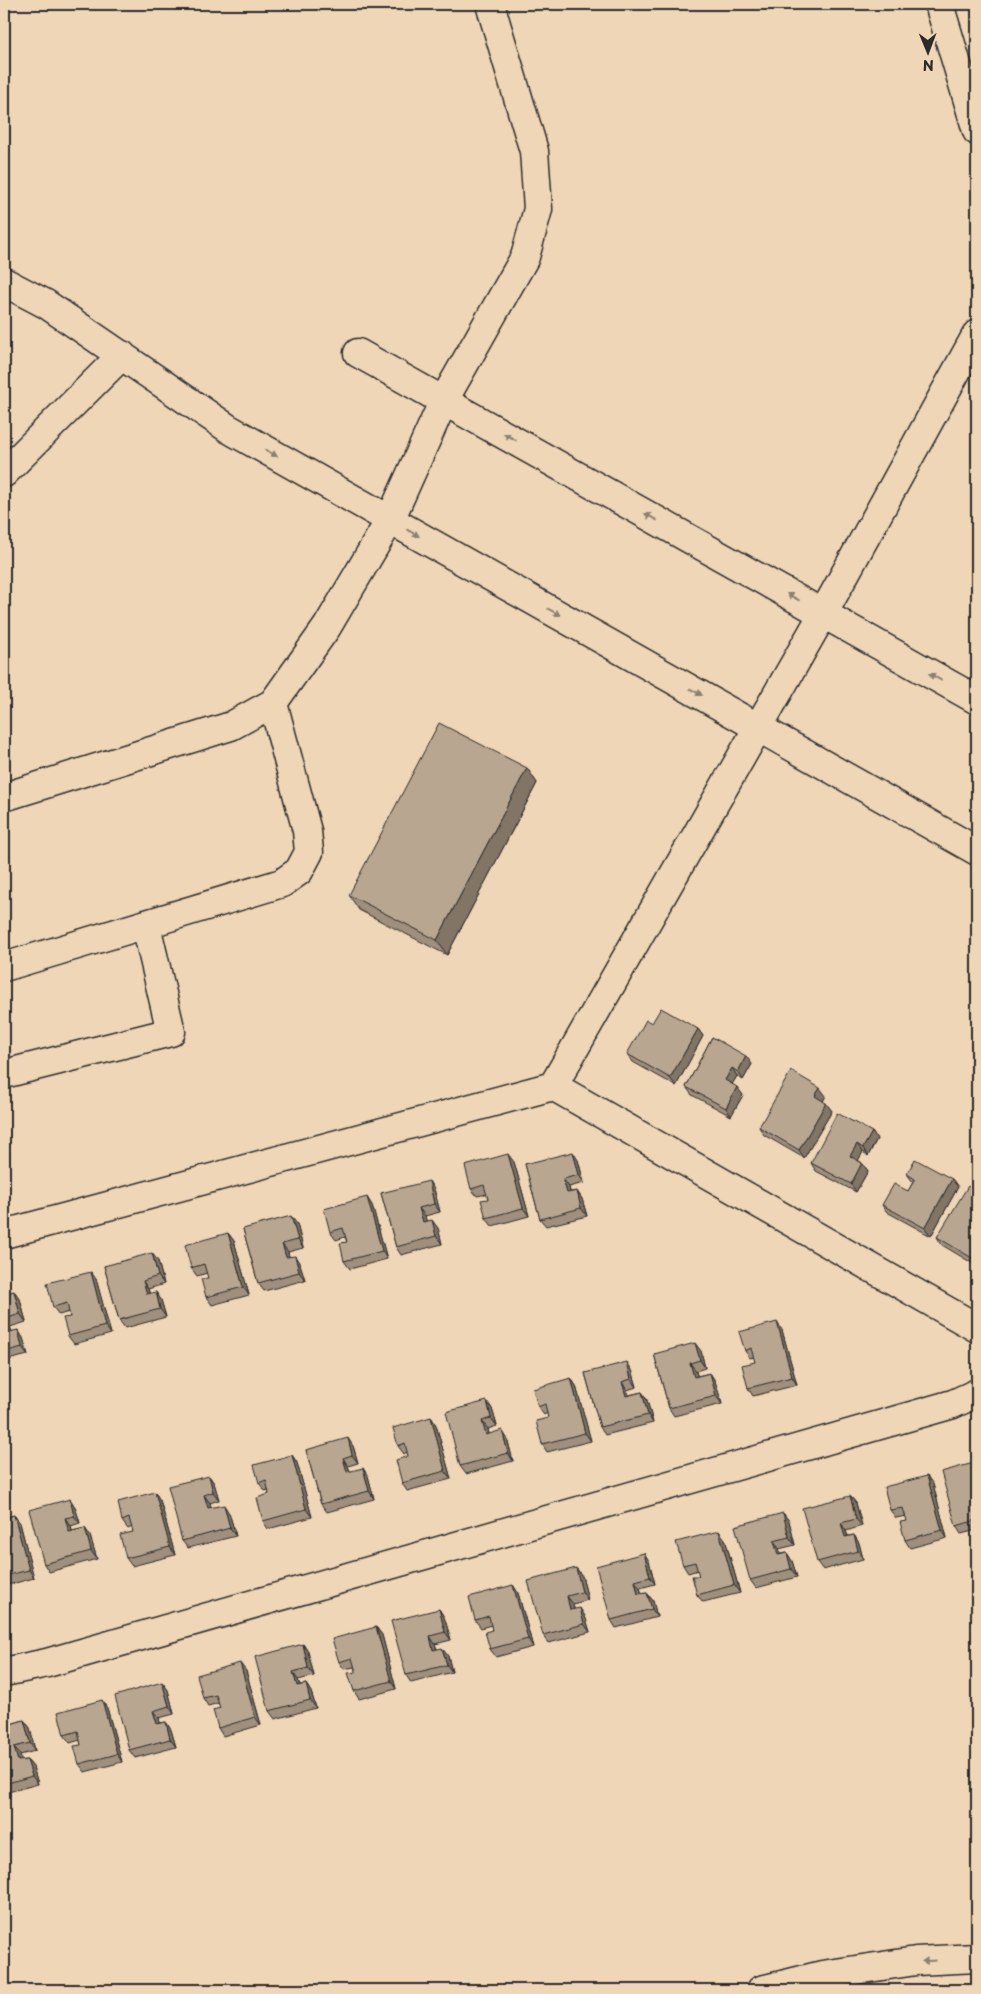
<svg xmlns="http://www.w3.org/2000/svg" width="981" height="1994" viewBox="0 0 981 1994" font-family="'Playpen Sans',sans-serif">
<rect width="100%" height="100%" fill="#efd6b7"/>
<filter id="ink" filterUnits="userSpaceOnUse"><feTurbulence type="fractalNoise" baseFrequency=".02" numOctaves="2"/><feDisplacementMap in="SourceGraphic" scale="10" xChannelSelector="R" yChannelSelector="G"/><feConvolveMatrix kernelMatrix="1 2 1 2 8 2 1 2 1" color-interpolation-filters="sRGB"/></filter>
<g filter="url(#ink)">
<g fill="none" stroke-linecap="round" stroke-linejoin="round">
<defs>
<path id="street" d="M939,4L977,131
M4,282L46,304L229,429L977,851
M358,353L977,700
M4,473L122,355
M4,797L231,726L273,703L327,627L390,520L444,400L525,257L538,209L534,151L490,4
M4,967L282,883L299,871L309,852L307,831L273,703
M4,1074L171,1032L146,925
M553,1086L823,614L977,334
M4,1234L553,1086L977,1328
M4,1672L47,1663L953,1404L977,1393"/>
<path id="highway" d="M761,1990L822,1975L916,1961L977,1958"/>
</defs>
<!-- street casing -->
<use href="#street" stroke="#2b2b2b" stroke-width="31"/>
<!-- highway casing -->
<use href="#highway" stroke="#2b2b2b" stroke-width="31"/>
<!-- street -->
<use href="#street" stroke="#efd6b7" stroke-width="28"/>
<!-- highway -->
<use href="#highway" stroke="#efd6b7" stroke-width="28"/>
</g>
<!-- wall -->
<path fill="#9f8f7c" stroke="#2b2b2b" d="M527,768L537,783L447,955L359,910L349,895Z
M652,1023L698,1029L703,1036L676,1086L633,1062L627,1054Z
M712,1037L752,1064L743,1080L737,1076L732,1084L743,1095L731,1116L692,1095L686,1087Z
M826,1096L823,1101L832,1111L804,1158L764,1135L759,1127Z
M872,1132L877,1139L868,1156L863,1152L858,1160L862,1163L868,1171L856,1192L816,1171L811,1163Z
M578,1160L584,1183L569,1187L570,1192L577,1191L582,1199L587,1216L546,1226L540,1219L525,1164Z
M514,1162L529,1216L492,1226L486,1218L488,1199L487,1194L477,1196L471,1189Z
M907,1174L952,1179L958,1187L931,1236L887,1212L882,1205L908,1191L913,1182Z
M434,1189L440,1212L425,1216L426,1221L438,1228L442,1244L401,1255L396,1247L381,1193Z
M977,1192V1266L942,1245L937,1237Z
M372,1205L387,1259L350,1269L344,1261L347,1242L345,1237L336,1240L330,1232Z
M297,1224L303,1248L288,1252L289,1257L300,1264L305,1280L264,1291L258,1283L243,1229Z
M228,1233L234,1241L249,1295L212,1305L206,1297L208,1278L207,1273L197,1276L191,1268Z
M158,1261L164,1284L148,1289L150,1294L156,1292L161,1300L166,1317L125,1328L119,1320L104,1266Z
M96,1279L111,1334L74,1344L68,1336L70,1317L69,1312L59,1315L53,1307Z
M14,1291L20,1299L26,1322L10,1327L12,1332L18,1330L23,1338L28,1355L4,1361V1294Z
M782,1330L797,1385L753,1396L748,1388L755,1362L754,1357L750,1358L745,1351Z
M701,1351L705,1368L696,1371L697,1376L710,1373L715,1381L722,1404L674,1416L669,1408L654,1354Z
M632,1370L637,1387L627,1390L629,1395L642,1392L647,1400L653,1423L605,1435L600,1427L585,1373Z
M571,1378L576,1386L591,1441L547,1452L542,1444L548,1418L547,1413L544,1415L538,1407Z
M487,1401L492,1409L497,1426L488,1429L489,1434L507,1438L513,1461L466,1474L460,1466Z
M431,1417L436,1425L451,1479L407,1491L402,1483L408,1456L407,1452L404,1454L398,1446Z
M353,1446L358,1463L348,1466L350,1471L368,1476L374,1499L327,1512L321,1504L306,1450Z
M292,1455L297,1463L312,1517L268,1529L263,1521L269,1494L268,1490L265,1491L259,1483Z
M977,1462V1530L961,1534L956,1526Z
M209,1476L214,1483L219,1500L210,1503L211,1508L229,1513L236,1536L188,1548L182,1541Z
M933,1484L947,1538L910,1548L905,1540L907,1521L906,1516L896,1518L890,1510Z
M850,1496L856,1503L862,1526L846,1531L848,1536L854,1535L859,1543L863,1559L823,1570L817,1562Z
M70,1499L75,1507L80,1523L71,1526L72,1531L85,1528L90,1536L97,1559L49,1572L44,1564Z
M160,1500L175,1555L132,1566L126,1558L133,1532L132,1527L128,1529L122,1521Z
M783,1513L789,1521L795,1545L779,1549L781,1554L787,1553L792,1561L797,1577L756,1588L750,1580Z
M14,1515L20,1523L34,1578L4,1586V1518Z
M725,1539L740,1593L703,1602L697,1595L699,1576L698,1570L688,1573L683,1565Z
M644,1553L649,1561L655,1584L640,1588L642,1594L647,1593L653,1601L657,1617L616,1628L611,1620Z
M576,1568L582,1576L588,1600L573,1604L574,1609L585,1616L590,1632L549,1643L543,1635Z
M513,1585L518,1593L533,1647L496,1657L490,1649L492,1630L491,1625L481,1628L475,1620Z
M439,1609L444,1617L451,1640L435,1644L437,1649L448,1656L452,1672L411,1683L406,1675Z
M376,1627L382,1635L396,1689L359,1699L354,1691L356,1672L354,1667L344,1669L339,1662Z
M303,1644L308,1652L314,1676L298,1680L300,1685L306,1684L311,1692L316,1708L275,1719L269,1711Z
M246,1671L261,1725L223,1736L218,1728L220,1708L219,1703L208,1706L203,1698Z
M162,1682L168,1690L174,1714L159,1718L160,1723L166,1722L171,1730L176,1747L135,1758L129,1750Z
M107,1708L122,1762L85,1772L79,1764L81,1745L80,1740L70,1743L64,1735Z
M24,1720L30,1728L35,1751L20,1755L21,1761L27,1760L33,1767L38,1784L4,1793V1726Z"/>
<!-- shaded-wall -->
<path fill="#827465" stroke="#2b2b2b" d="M527,768L537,783L447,955L437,940Z
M698,1029L703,1036L676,1086L670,1078Z
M746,1056L752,1064L743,1080L738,1072Z
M732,1068L737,1076L730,1088L725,1080Z
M737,1087L743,1095L731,1116L726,1108Z
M820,1088L826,1096L821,1104L815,1096Z
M826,1103L832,1111L804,1158L799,1150Z
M872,1132L877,1139L868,1156L863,1148Z
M857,1144L863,1152L856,1164L850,1156Z
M573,1152L578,1160L584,1183L579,1175Z
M508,1154L514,1162L529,1216L523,1208Z
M862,1163L868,1171L856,1192L851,1184Z
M563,1179L569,1187L572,1201L567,1193Z
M952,1179L958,1187L931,1236L925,1228Z
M429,1181L434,1189L440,1212L434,1204Z
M577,1191L582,1199L587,1216L581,1208Z
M367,1197L372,1205L387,1259L382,1251Z
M419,1208L425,1216L429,1230L423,1222Z
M291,1216L297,1224L303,1248L298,1240Z
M432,1220L438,1228L442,1244L436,1236Z
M228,1233L234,1241L249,1295L243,1287Z
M282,1244L288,1252L291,1265L286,1257Z
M152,1253L158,1261L164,1284L158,1276Z
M295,1256L300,1264L305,1280L299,1272Z
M91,1272L96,1279L111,1334L105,1326Z
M143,1281L148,1289L152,1302L147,1294Z
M14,1291L20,1299L26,1322L20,1314Z
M156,1292L161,1300L166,1317L160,1309Z
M5,1319L10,1327L14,1340L9,1332Z
M777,1322L782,1330L797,1385L792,1377Z
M18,1330L23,1338L28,1355L22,1347Z
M695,1343L701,1351L705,1368L700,1360Z
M627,1362L632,1370L637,1387L631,1379Z
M690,1363L696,1371L700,1385L694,1377Z
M710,1373L715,1381L722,1404L716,1396Z
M571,1378L576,1386L591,1441L585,1433Z
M622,1382L627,1390L631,1404L626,1396Z
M642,1392L647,1400L653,1423L648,1415Z
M487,1401L492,1409L497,1426L491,1418Z
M431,1417L436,1425L451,1479L445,1471Z
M482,1421L488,1429L491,1443L486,1435Z
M502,1430L507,1438L513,1461L508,1453Z
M348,1438L353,1446L358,1463L352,1455Z
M292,1455L297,1463L312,1517L306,1509Z
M343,1458L348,1466L352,1480L347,1472Z
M363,1468L368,1476L374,1499L369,1491Z
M209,1476L214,1483L219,1500L213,1492Z
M927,1476L933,1484L947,1538L942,1530Z
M155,1492L160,1500L175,1555L170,1547Z
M204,1495L210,1503L214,1516L208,1508Z
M850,1496L856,1503L862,1526L856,1519Z
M70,1499L75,1507L80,1523L74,1516Z
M224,1505L229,1513L236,1536L230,1528Z
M783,1513L789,1521L795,1545L789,1537Z
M14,1515L20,1523L34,1578L29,1570Z
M65,1518L71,1526L74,1540L69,1532Z
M841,1523L846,1531L850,1544L845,1537Z
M85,1528L90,1536L97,1559L91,1551Z
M719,1531L725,1539L740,1593L734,1585Z
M854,1535L859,1543L863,1559L858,1551Z
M774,1541L779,1549L783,1563L778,1555Z
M644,1553L649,1561L655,1584L650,1577Z
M787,1553L792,1561L797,1577L791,1569Z
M576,1568L582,1576L588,1600L582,1592Z
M635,1581L640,1588L644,1602L638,1594Z
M513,1585L518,1593L533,1647L528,1639Z
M647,1593L653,1601L657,1617L652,1609Z
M567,1596L573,1604L576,1618L570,1610Z
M580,1608L585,1616L590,1632L584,1624Z
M439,1609L444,1617L451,1640L445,1632Z
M376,1627L382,1635L396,1689L391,1681Z
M430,1636L435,1644L439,1658L433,1650Z
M303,1644L308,1652L314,1676L308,1668Z
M442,1648L448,1656L452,1672L447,1665Z
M240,1663L246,1671L261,1725L255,1717Z
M293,1672L298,1680L302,1694L297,1686Z
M162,1682L168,1690L174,1714L169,1706Z
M306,1684L311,1692L316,1708L310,1700Z
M102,1700L107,1708L122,1762L117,1754Z
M153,1711L159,1718L162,1732L157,1724Z
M24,1720L30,1728L35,1751L30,1743Z
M166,1722L171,1730L176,1747L170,1739Z
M14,1747L20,1755L24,1769L18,1761Z
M27,1760L33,1767L38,1784L32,1776Z"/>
<!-- building -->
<path fill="#b9a690" stroke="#2b2b2b" d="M439,723L527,768L437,940L349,895Z
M661,1008L698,1029L670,1078L627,1054L646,1020L652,1023Z
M712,1037L746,1056L738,1072L732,1068L725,1080L737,1087L726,1108L686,1087Z
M791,1071L820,1088L815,1096L826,1103L799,1150L759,1127Z
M837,1113L872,1132L863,1148L857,1144L850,1156L862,1163L851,1184L811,1163Z
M573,1152L579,1175L563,1179L567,1193L577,1191L581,1208L540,1219L525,1164Z
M508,1154L523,1208L486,1218L481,1200L488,1199L484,1185L471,1189L465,1166Z
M915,1159L952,1179L925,1228L882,1205L894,1184L908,1191L915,1179L907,1174Z
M429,1181L434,1204L419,1208L423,1222L432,1220L436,1236L396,1247L381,1193Z
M968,1186L977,1192V1261L937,1237Z
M367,1197L382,1251L344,1261L340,1243L347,1242L343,1228L330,1232L324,1209Z
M291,1216L298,1240L282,1244L286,1257L295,1256L299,1272L258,1283L243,1229Z
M228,1233L243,1287L206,1297L201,1279L208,1278L204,1264L191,1268L185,1245Z
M152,1253L158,1276L143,1281L147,1294L156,1292L160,1309L119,1320L104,1266Z
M91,1272L105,1326L68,1336L63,1318L70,1317L67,1303L53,1307L47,1283Z
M14,1291L20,1314L5,1319L9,1332L18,1330L22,1347L4,1352V1294Z
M777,1322L792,1377L748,1388L742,1365L755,1362L751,1348L745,1351L739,1332Z
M695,1343L700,1360L690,1363L694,1377L710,1373L716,1396L669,1408L654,1354Z
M627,1362L631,1379L622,1382L626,1396L642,1392L648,1415L600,1427L585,1373Z
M571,1378L585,1433L542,1444L536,1421L548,1418L545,1404L538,1407L533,1389Z
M487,1401L491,1418L482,1421L486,1435L502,1430L508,1453L460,1466L446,1412Z
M431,1417L445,1471L402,1483L396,1460L408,1456L405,1443L398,1446L393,1428Z
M348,1438L352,1455L343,1458L347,1472L363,1468L369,1491L321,1504L306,1450Z
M292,1455L306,1509L263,1521L257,1498L269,1494L266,1480L259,1483L254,1465Z
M977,1462V1520L956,1526L941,1472Z
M209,1476L213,1492L204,1495L208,1508L224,1505L230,1528L182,1541L168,1486Z
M927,1476L942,1530L905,1540L900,1522L907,1521L903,1508L890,1510L884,1487Z
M155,1492L170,1547L126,1558L120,1535L133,1532L129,1518L122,1521L118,1502Z
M850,1496L856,1519L841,1523L845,1537L854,1535L858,1551L817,1562L802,1508Z
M70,1499L74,1516L65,1518L69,1532L85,1528L91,1551L44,1564L29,1510Z
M783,1513L789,1537L774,1541L778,1555L787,1553L791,1569L750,1580L735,1526Z
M14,1515L29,1570L4,1576V1518Z
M719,1531L734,1585L697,1595L692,1576H699L695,1562L683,1565L676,1542Z
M644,1553L650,1577L635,1581L638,1594L647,1593L652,1609L611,1620L596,1566Z
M576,1568L582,1592L567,1596L570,1610L580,1608L584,1624L543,1635L528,1581Z
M513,1585L528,1639L490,1649L485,1632L492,1630L489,1616L475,1620L469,1597Z
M439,1609L445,1632L430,1636L433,1650L442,1648L447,1665L406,1675L391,1621Z
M376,1627L391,1681L354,1691L348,1673L356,1672L352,1658L339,1662L332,1639Z
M303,1644L308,1668L293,1672L297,1686L306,1684L310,1700L269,1711L255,1657Z
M240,1663L255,1717L218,1728L213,1710L220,1708L216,1695L203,1698L197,1675Z
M162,1682L169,1706L153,1711L157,1724L166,1722L170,1739L129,1750L115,1696Z
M102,1700L117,1754L79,1764L74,1746L81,1745L78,1731L64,1735L58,1712Z
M24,1720L30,1743L14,1747L18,1761L27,1760L32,1776L4,1784V1726Z"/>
<!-- one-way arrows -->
<defs><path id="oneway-solid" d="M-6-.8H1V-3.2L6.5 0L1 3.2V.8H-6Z" transform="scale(1.25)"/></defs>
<g fill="#8d8071">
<use href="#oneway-solid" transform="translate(510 437) rotate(-151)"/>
<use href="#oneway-solid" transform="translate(271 453) rotate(29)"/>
<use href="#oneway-solid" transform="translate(651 517) rotate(-151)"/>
<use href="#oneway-solid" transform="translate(413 533) rotate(29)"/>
<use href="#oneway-solid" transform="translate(793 597) rotate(-151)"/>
<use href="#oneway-solid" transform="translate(554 612) rotate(29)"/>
<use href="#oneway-solid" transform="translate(935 677) rotate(-151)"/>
<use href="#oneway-solid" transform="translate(696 692) rotate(29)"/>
<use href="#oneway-solid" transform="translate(929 1961) rotate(177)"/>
</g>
</g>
<!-- margin -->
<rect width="981" height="1994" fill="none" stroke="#efd6b7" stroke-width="20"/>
<rect x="10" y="10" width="961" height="1974" fill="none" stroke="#2b2b2b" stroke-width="2" filter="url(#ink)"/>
<!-- north arrow -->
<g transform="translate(928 52) rotate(179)" stroke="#efd6b7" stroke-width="4" paint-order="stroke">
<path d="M0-4L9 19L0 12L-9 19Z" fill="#2b2b2b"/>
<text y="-8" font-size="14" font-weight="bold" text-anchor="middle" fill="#2b2b2b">N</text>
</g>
</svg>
